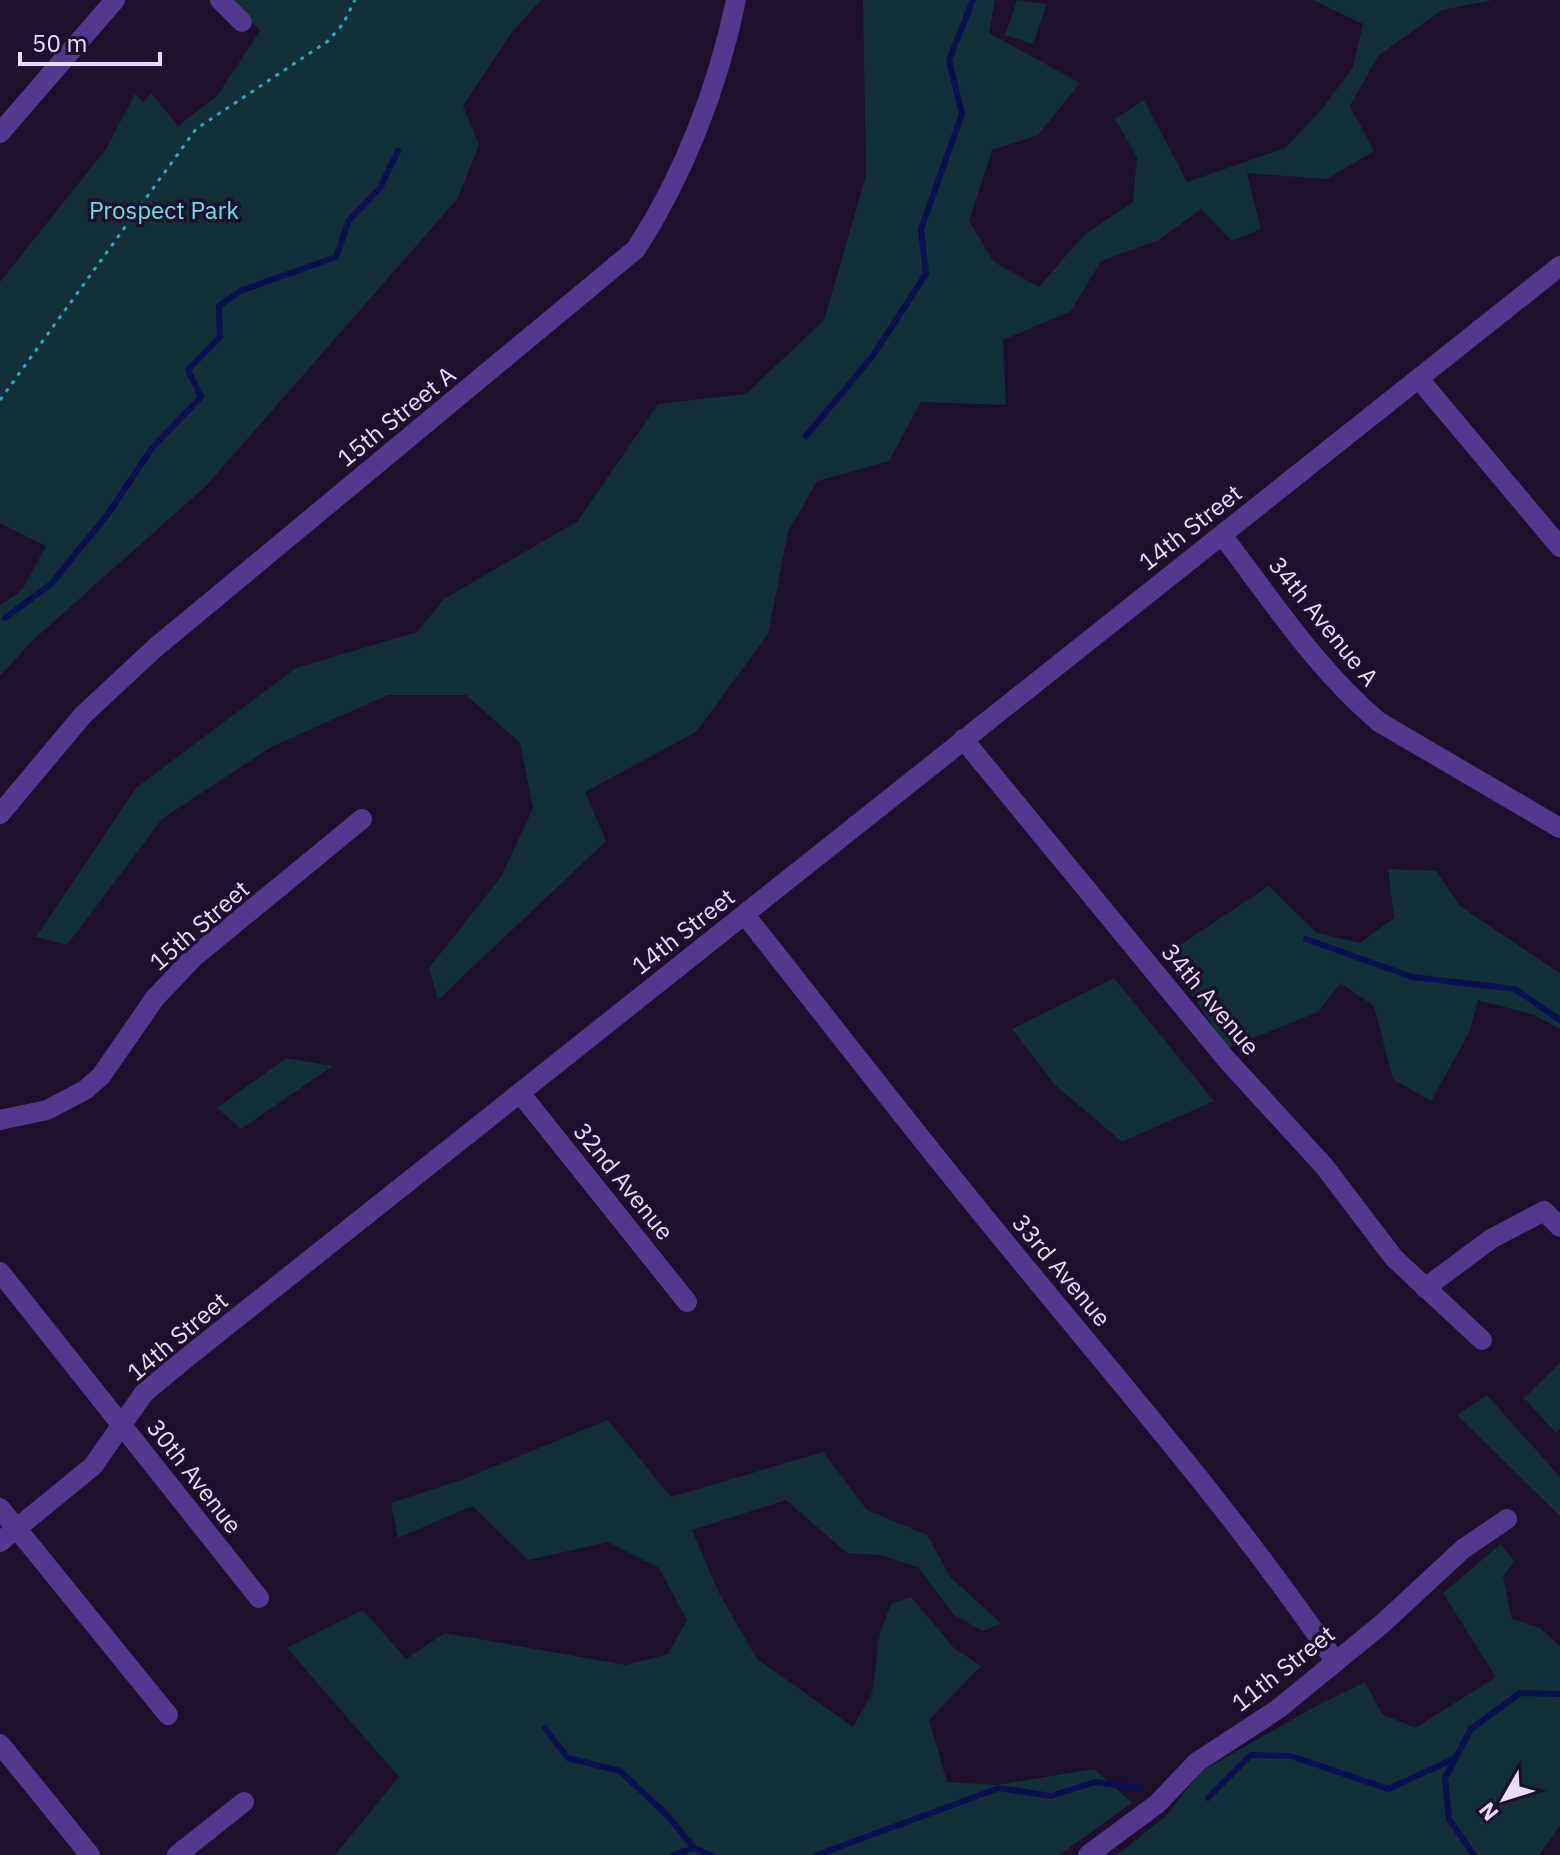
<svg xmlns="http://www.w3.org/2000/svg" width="1560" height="1855" viewBox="0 0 1560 1855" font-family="'IBM Plex Sans',sans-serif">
<rect width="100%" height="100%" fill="#1c102c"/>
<!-- green -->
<path fill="#132f37" d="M232,0H541L513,31L463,106L479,145L458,198L206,486L32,641L0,676V605L22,590L46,546L0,523V282L106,149L135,94L143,102L151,93L178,126L217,96L260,31Z
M863,0H995L989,33L1080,83L1038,135L992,150L969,221L994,262L1039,287L1084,235L1133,202L1137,157L1115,119L1144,100L1187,182L1285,148L1323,108L1353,67L1363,24L1313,0H1493L1442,10L1378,56L1350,106L1374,151L1327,179L1247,173L1261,229L1232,241L1201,209L1159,240L1101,261L1071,311L1003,340L1006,405L921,402L889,461L817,481L788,532L768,634L696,732L585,792L606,841L438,1000L429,968L501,877L533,808L520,743L466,695H388L271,747L162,819L67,945L36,937L136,788L296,668L417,632L444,599L578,521L658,404L746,394L824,320L866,176Z
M1017,0L1047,4L1033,44L1005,35Z
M1388,869L1436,871L1460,906L1560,973V1029L1534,1015L1478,1000L1470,1031L1431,1101L1393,1079L1374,1006L1340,983L1318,1012L1228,1048L1165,955L1269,886L1317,933L1360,943L1394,918Z
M1114,978L1214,1101L1122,1142L1055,1085L1012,1029Z
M286,1058L333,1066L241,1129L217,1108Z
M1560,1363V1429L1556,1433L1524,1398Z
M1487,1395L1560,1477V1516L1457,1415Z
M608,1420L671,1497L823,1452L867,1510L927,1535L951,1578L1001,1623L983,1631L954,1615L918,1567L880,1555L847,1553L786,1500L692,1530L719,1593L757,1659L853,1727L872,1693L880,1633L891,1604L911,1597L954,1648L981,1666L929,1720L947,1782L997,1785L1094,1769L1132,1803L1059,1855H335L399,1777L287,1648L363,1610L406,1659L445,1633L626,1665L668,1654L687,1620L659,1568L608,1542L528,1560L472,1506L398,1538L391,1503L461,1480Z
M1501,1544L1514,1561L1503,1577L1512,1619L1540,1628L1560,1646V1826L1539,1855H1117L1166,1816L1200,1772L1318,1705L1365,1682L1382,1714L1415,1728L1496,1677L1443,1593Z"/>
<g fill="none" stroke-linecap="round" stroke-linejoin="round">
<!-- stream -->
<path stroke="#09104d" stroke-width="6" d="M806,436L872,357L926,274L921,229L962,114L949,60L973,0
M5,618L51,584L108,514L152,448L201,397L188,370L220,337L219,306L240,291L336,257L349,220L380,188L398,151
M1306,939L1412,977L1515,989L1560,1020
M545,1728L568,1758L620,1771L668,1816L694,1848
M1208,1798L1251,1755L1291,1756L1388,1789L1456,1758
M674,1855L694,1848L711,1855
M817,1855L999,1788L1051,1796L1095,1782L1140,1788
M1474,1855L1449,1819L1445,1778L1471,1729L1520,1693L1560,1694"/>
<!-- path -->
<path stroke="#2ba6c3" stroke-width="3" stroke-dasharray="4 6" stroke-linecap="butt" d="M0,400L196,129L328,41L343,24L355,0"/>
<!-- minor -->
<path stroke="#52398d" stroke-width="20" d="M220,0L242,22
M0,133L115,0
M1419,379L1560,547
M1222,535C1271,599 1317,670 1379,722L1560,828
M963,739L1227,1060L1324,1166L1394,1258L1482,1340
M0,814L83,715L155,648L636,249C684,175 718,87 736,0
M745,915C833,1026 919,1138 1009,1247C1120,1383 1236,1515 1335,1661
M520,1093L687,1302
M0,1120L47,1110L85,1090L101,1076L155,998L194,957L362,819
M0,1272L259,1598
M1425,1288L1491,1239L1544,1211L1560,1227
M0,1508L168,1715
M0,1542L93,1466L144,1393L185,1359L1560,266
M0,1744L90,1855
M177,1855L244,1802
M1088,1855L1157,1804L1197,1762L1278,1709L1382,1624L1463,1549L1507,1519"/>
</g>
<g text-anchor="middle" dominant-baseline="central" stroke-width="7" stroke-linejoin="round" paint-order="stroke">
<!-- park labels -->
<g font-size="24" fill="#60e5e6" stroke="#1c102c">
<text x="164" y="210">Prospect Park</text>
</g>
<!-- street labels -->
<g font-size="24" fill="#e8dbff" stroke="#1c102c">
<text transform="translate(396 416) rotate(-39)">15th Street A</text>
<text transform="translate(1190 527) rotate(-38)">14th Street</text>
<text transform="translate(1324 621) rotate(51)">34th Avenue A</text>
<text transform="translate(199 925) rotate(-41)">15th Street</text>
<text transform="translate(683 931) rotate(-38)">14th Street</text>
<text transform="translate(1211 999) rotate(50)">34th Avenue</text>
<text transform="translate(624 1181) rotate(51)">32nd Avenue</text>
<text transform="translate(1062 1270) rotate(50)">33rd Avenue</text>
<text transform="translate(177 1336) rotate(-40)">14th Street</text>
<text transform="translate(195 1476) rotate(52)">30th Avenue</text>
<text transform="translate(1283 1668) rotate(-38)">11th Street</text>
</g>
</g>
<!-- north arrow -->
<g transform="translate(1504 1799) rotate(231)" stroke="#1c102c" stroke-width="6" paint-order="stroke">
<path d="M0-6L14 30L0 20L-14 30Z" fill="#e8dbff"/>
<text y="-12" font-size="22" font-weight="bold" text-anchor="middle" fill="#e8dbff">N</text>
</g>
<!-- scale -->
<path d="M20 52v12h140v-12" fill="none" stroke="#e8dbff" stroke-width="4"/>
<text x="32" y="52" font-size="24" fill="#e8dbff" stroke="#1c102c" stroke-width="6" paint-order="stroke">50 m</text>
</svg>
